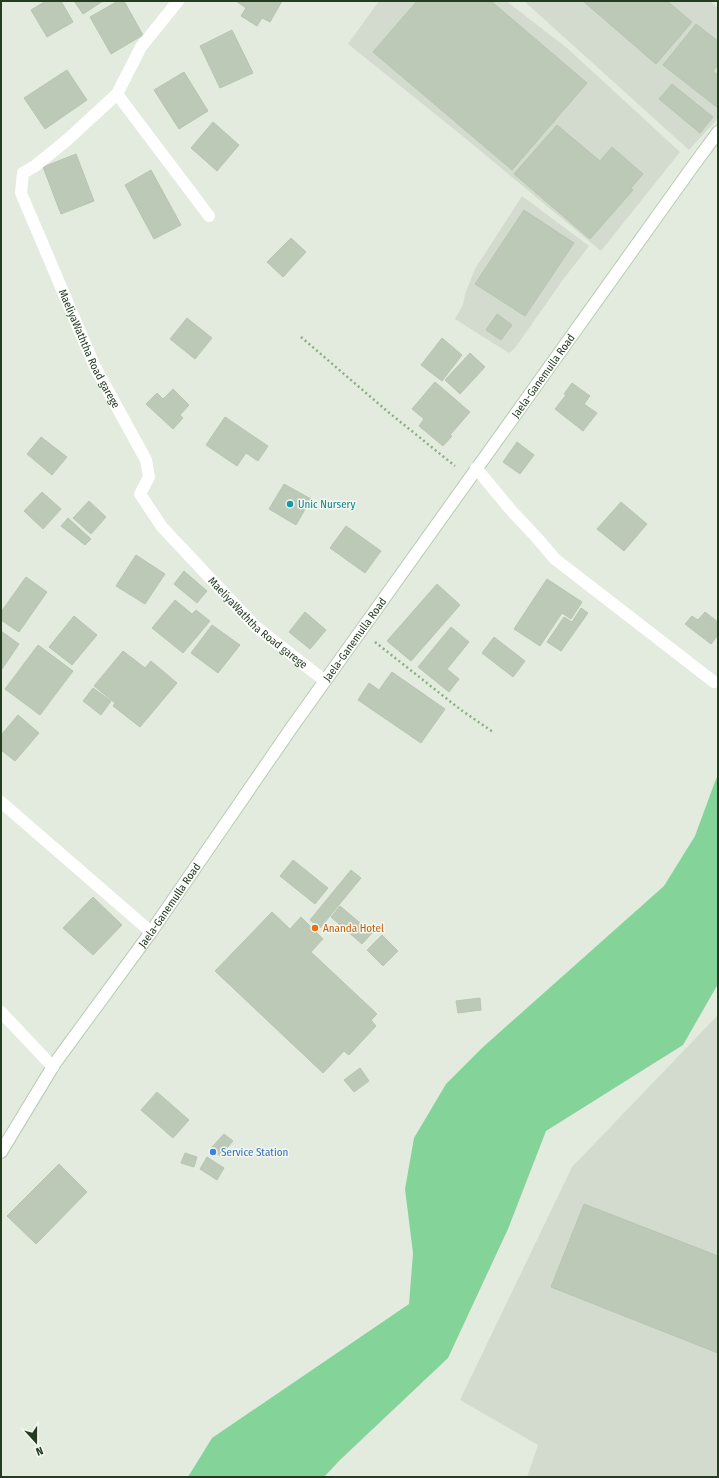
<svg xmlns="http://www.w3.org/2000/svg" width="719" height="1478" viewBox="0 0 719 1478" font-family="'Fira Sans Condensed',sans-serif">
<rect width="100%" height="100%" fill="#e3ebdf"/>
<!-- built -->
<path fill="#d2dbcd" d="M379,1H506L567,48L680,152L601,251L465,138L348,44Z
M524,1H710L718,8V118L689,150Z
M522,196L589,246L562,281L515,348L509,353L455,319L463,305L465,294L475,269Z
M718,1015V1477H527L538,1445L460,1400L572,1167Z"/>
<!-- water -->
<path fill="#84d399" d="M718,776V984L683,1045L546,1131L508,1229L448,1358L340,1460L324,1477H188L212,1438L409,1304L413,1253L405,1189L414,1138L446,1084L482,1048L664,886L695,836L716,779Z"/>
<!-- building -->
<path fill="#bdc9b7" stroke="#b7c5b1" d="M46,1H61L73,22L47,37L31,10Z
M74,1H103L83,14Z
M118,1H124L143,35L111,54L90,17Z
M236,1H282L270,22L262,18L257,26L241,16L246,8Z
M417,1H491L587,83L512,170L373,52Z
M583,1H667L692,22L656,64Z
M696,24L718,41V65L713,71L718,75V108L663,65Z
M232,30L253,73L220,88L200,46Z
M67,70L87,100L45,129L24,98Z
M184,72L208,111L179,129L154,90Z
M672,84L713,117L700,133L659,99Z
M213,122L239,145L217,171L191,148Z
M557,125L600,161L612,147L643,174L631,188L633,190L590,239L514,174Z
M76,154L94,201L61,214L43,167Z
M151,170L181,225L154,239L125,185Z
M524,210L574,243L525,316L475,284Z
M291,238L306,252L283,277L267,262Z
M497,314L512,325L501,340L486,330Z
M187,318L212,338L195,359L170,339Z
M442,338L462,355L442,381L421,365Z
M470,353L485,367L460,394L445,380Z
M435,382L470,412L450,435L452,436L443,446L419,426L424,419L412,409Z
M572,383L590,396L584,404L597,413L583,431L555,409L566,395L564,394Z
M173,389L189,405L180,415L183,418L173,429L146,404L157,393L163,399Z
M225,417L268,446L258,461L246,453L237,466L206,445Z
M41,437L67,457L52,475L27,454Z
M517,442L534,455L520,474L503,462Z
M284,484L311,499L296,525L269,509Z
M42,492L61,509L43,529L24,511Z
M89,501L106,517L91,534L73,518Z
M621,502L647,524L624,551L597,529Z
M68,518L91,539L85,545L61,526Z
M346,526L381,551L365,573L330,548Z
M136,555L165,574L145,604L116,586Z
M184,571L207,591L197,603L174,584Z
M26,577L47,592L19,632L1,620V612Z
M547,579L582,602L571,619L562,613L540,646L514,629Z
M437,584L460,605L411,661L387,641Z
M175,600L192,614L196,610L210,621L183,653L152,628Z
M581,608L588,613L561,651L547,642L564,617L572,622Z
M305,612L326,630L310,649L289,632Z
M705,612L718,622V633L717,635H718L711,644L685,624L692,616L698,620Z
M74,616L97,635L72,665L49,647Z
M212,625L240,645L218,673L191,653Z
M451,627L469,642L447,669L459,679L449,692L418,667Z
M1,631L19,644L2,669L1,668Z
M494,637L525,661L513,677L482,653Z
M38,645L73,671L40,715L5,689Z
M123,651L145,668L151,661L177,683L140,727L113,706L115,703L94,686Z
M392,672L445,709L421,743L358,700L369,683L379,690Z
M93,688L111,701L101,715L83,701Z
M18,715L39,733L15,761L1,750V735Z
M293,860L328,888L315,904L280,876Z
M351,870L361,878L320,928L310,920Z
M93,897L122,925L93,955L63,928Z
M340,906L372,933L362,944L331,917Z
M272,912L290,929L301,917L323,939L311,952L377,1014L371,1020L376,1026L349,1055L344,1051L323,1073L215,971Z
M382,935L398,951L383,966L367,950Z
M480,998L481,1010L458,1013L456,1001Z
M360,1068L369,1081L354,1092L344,1080Z
M157,1092L189,1120L173,1138L141,1110Z
M224,1134L233,1141L220,1156L211,1148Z
M185,1153L197,1157L194,1167L181,1163Z
M207,1157L224,1168L217,1180L200,1169Z
M59,1164L87,1192L36,1244L7,1216Z
M584,1204L718,1256V1353L551,1287Z"/>
<g fill="none" stroke-linecap="round" stroke-linejoin="round">
<defs>
<g id="secondary">
<path id="s2" d="M1,1152L55,1063L151,932L292,727L693,166L718,132"/>
</g>
</defs>
<!-- secondary casing -->
<use href="#secondary" stroke="#b8cbb2" stroke-width="14"/>
<!-- path -->
<path stroke="#88b07e" stroke-width="2.5" stroke-dasharray="2 3" stroke-linecap="butt" d="M301,337L387,411L455,466
M375,642L461,710L493,732"/>
<!-- minor -->
<g stroke="#fff" stroke-width="12">
<path id="s1" d="M178,1L141,47L117,94L67,140L35,166L23,173L21,193L95,367L146,460L149,477L140,494L162,527L255,626L325,681"/>
<path d="M117,94L209,216"/>
<path d="M476,468L510,509L537,538L555,559L714,682"/>
<path d="M1,802L151,932"/>
<path d="M1,1012L53,1067"/>
</g>
<!-- secondary -->
<use href="#secondary" stroke="#fff" stroke-width="12"/>
</g>
<!-- markers -->
<circle fill="#0f9aa8" stroke="#f3f8f0" stroke-width="1.5" cx="290" cy="504" r="4"/>
<circle fill="#e8710a" stroke="#f3f8f0" stroke-width="1.5" cx="315" cy="928" r="4"/>
<circle fill="#3f7fe0" stroke="#f3f8f0" stroke-width="1.5" cx="213" cy="1152" r="4"/>
<g text-anchor="middle" dominant-baseline="central" stroke-width="3" stroke-linejoin="round" paint-order="stroke">
<!-- street labels -->
<g font-size="11" fill="#243c20" stroke="#f3f8f0">
<text stroke="none"><textPath href="#s1" startOffset="425">MaeliyaWaththa Road garege</textPath></text>
<text stroke="none"><textPath href="#s2" startOffset="947">Jaela-Ganemulla Road</textPath></text>
<text stroke="none"><textPath href="#s1" startOffset="762">MaeliyaWaththa Road garege</textPath></text>
<text stroke="none"><textPath href="#s2" startOffset="623">Jaela-Ganemulla Road</textPath></text>
<text stroke="none"><textPath href="#s2" startOffset="299">Jaela-Ganemulla Road</textPath></text>
</g>
<!-- culture labels -->
<g font-size="11" fill="#0d838f" stroke="#f3f8f0" text-anchor="start">
<text x="298" y="504">Unic Nursery</text>
</g>
<!-- food labels -->
<g font-size="11" fill="#c56008" stroke="#f3f8f0" text-anchor="start">
<text x="323" y="928">Ananda Hotel</text>
</g>
<!-- shop labels -->
<g font-size="11" fill="#366cbe" stroke="#f3f8f0" text-anchor="start">
<text x="221" y="1152">Service Station</text>
</g>
</g>
<!-- border -->
<rect width="719" height="1478" fill="none" stroke="#243c20" stroke-width="4"/>
<!-- north arrow -->
<g transform="translate(36 1442) rotate(159)" stroke="#f3f8f0" stroke-width="3" paint-order="stroke">
<path d="M0-3L7 15L0 10L-7 15Z" fill="#243c20"/>
<text y="-6" font-size="11" font-weight="bold" text-anchor="middle" fill="#243c20">N</text>
</g>
</svg>
